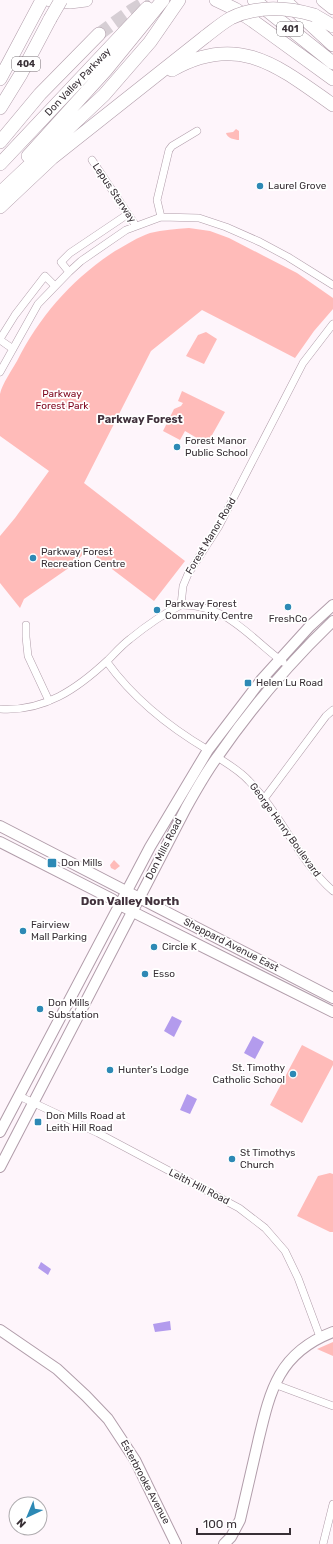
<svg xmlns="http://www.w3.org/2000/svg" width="333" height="1544" viewBox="0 0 333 1544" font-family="Rubik,sans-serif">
<rect width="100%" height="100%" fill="#fef5fb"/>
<!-- green -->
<path fill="#ffbbb9" d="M236,129L239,131V140C235,140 227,138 226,133L233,132Z
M189,228L210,231L229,238L297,273L333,298V309L314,331L295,358L202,310L151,351L84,483L185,561L154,601L87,550L73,565L24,599L20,608L0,583V536L15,518L49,471L0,436C0,426 0,402 0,394C2,384 12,370 17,361C40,316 72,279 115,251C126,245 138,237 150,233C163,230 176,229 189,228Z
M206,332L217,339L204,364L186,356L198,335Z
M182,391L225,412L207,444L185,431L180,440L163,431L174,409L181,406L183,403L178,401Z
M114,860L120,866L115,870L111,868L110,865Z
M302,1045L333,1061V1065L302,1123L270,1105Z
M330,1173L333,1174V1232H330L297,1216L318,1176Z
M333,1342V1356L317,1349Z"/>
<!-- water -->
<path fill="#b39bed" d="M172,1016L182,1021L174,1037L164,1031Z
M253,1036L264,1042L255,1059L244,1053Z
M187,1094L197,1099L190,1114L180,1110Z
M41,1262L51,1269L48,1275L38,1268Z
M170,1321L171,1330L155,1332L153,1324Z"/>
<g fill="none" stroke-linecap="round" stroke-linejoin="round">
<!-- highway-tunnel -->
<path stroke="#d6ced4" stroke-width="13" stroke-dasharray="13 6" stroke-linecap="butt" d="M99,34L132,10L149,0"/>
<defs>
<path id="street" d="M92,160L136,226
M161,217L157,200L169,150L172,146L197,131
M69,272L61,262L70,253L128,214
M0,339L15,315L45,276L55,286
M0,340L13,349
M0,372L38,304L69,272L81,261L126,230L161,217L199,218L226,227L260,242L288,257L333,285
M181,605C227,604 250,638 283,662
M26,625V637L28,656L49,701
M107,662C133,698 169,727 208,750
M0,709C44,712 77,689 108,660C115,653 122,645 130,639C146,626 163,614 181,605L183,586L188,574L219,526L303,363L333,324
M217,757C228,764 240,771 249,781C281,814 298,860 333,891
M264,799L326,716L333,710
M19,1096L98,1133L239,1208L265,1228L285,1251L298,1278L320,1337
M274,1384L333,1406
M323,1544L333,1504"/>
<path id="secondary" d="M0,826L333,998
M0,842L112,899L120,905L141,916L333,1012
M0,1132L150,847L208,750L262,679L310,626L333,605
M0,1167L186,808C196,790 206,772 218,756C252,707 290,662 333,621
M0,1330L57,1369L86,1396L108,1419L135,1460L176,1544
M224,1544L231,1537L240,1520C246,1494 252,1468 258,1442C270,1391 278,1353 333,1332"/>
<path id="highway" d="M50,0L70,2L86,0
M216,0L235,9L253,21L333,79
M254,0L333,63
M284,0L333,45
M323,0L333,8
M314,15L333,26
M172,70C239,32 279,67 333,105
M0,79L42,0
M0,108L21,74L50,19
M0,142L40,94L99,34
M28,156L106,70L163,0
M0,164L147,8
M0,193L104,95L150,42L179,0
M0,207L52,158L206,36"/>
</defs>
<!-- street casing -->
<use href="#street" stroke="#b19daa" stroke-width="8"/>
<!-- secondary casing -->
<use href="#secondary" stroke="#b19daa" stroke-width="12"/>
<!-- highway casing -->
<use href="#highway" stroke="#b19daa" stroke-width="14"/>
<!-- street -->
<use href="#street" stroke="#fff" stroke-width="7"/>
<!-- secondary -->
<use href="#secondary" stroke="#fff" stroke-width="10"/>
<!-- highway -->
<use href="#highway" stroke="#fff" stroke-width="13"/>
<defs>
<path id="highway-bridge" d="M50,19L61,0
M206,36C214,30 222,23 231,18C258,5 286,7 314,15"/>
</defs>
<!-- highway-bridge casing -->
<use href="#highway-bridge" stroke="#b19daa" stroke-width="14" stroke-linecap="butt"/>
<!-- highway-bridge -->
<use href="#highway-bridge" stroke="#fff" stroke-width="13"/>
</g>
<!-- markers -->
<g fill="#2d89b5" stroke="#fff" stroke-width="1.5">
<circle cx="260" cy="186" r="4"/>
<circle cx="177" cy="447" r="4"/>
<circle cx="33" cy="558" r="4"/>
<circle cx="288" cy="607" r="4"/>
<circle cx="157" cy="610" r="4"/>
<rect x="244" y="679" width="8" height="8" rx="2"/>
<rect x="47" y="858" width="10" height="10" rx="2"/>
<circle cx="23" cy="931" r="4"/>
<circle cx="154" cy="947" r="4"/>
<circle cx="145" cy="974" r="4"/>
<circle cx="40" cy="1009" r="4"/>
<circle cx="110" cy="1070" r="4"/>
<circle cx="293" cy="1074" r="4"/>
<rect x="34" y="1118" width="8" height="8" rx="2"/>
<circle cx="232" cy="1159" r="4"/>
</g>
<g text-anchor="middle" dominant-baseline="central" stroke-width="3.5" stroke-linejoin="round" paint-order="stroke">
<!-- shield labels -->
<g fill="#fff" stroke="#746e72" stroke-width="1">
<rect x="277" y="22" width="26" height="14" rx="3"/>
<rect x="12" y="57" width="28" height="14" rx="3"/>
</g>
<g font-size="9" font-weight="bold" fill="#383036">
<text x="290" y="29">401</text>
<text x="26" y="64">404</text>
</g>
<!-- street labels -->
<g font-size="10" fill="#383036" stroke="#fff">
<text transform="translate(78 82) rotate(-46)">Don Valley Parkway</text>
<text transform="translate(114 193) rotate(56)">Lepus Starway</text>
<text transform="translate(211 536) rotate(-59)">Forest Manor Road</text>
<text transform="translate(285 830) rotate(54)">George Henry Boulevard</text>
<text transform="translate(164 849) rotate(-63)">Don Mills Road</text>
<text transform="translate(231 945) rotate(27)">Sheppard Avenue East</text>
<text transform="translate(199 1187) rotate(27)">Leith Hill Road</text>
<text transform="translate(145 1482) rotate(62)">Esterbrooke Avenue</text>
</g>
<!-- poi labels -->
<g font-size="10" fill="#383036" stroke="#fff" text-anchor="start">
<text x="268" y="186">Laurel Grove</text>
<text x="185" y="441">Forest Manor<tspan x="185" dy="12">Public School</tspan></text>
<text x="41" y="552">Parkway Forest<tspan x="41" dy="12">Recreation Centre</tspan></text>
<text x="165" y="604">Parkway Forest<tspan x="165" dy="12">Community Centre</tspan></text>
<text x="288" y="619" text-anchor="middle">FreshCo</text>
<text x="256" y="683">Helen Lu Road</text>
<text x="61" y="863">Don Mills</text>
<text x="31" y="925">Fairview<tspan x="31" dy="12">Mall Parking</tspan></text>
<text x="162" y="947">Circle K</text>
<text x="153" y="974">Esso</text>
<text x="48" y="1003">Don Mills<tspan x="48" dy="12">Substation</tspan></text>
<text x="285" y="1068" text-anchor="end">St. Timothy<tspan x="285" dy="12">Catholic School</tspan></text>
<text x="118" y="1070">Hunter's Lodge</text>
<text x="46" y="1116">Don Mills Road at<tspan x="46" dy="12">Leith Hill Road</tspan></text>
<text x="240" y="1153">St Timothys<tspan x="240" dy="12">Church</tspan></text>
</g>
<!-- park labels -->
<g font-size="10" fill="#7e051d" stroke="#fff">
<text x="62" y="394">Parkway<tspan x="62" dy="12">Forest Park</tspan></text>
</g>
<!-- neighbourhood labels -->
<g font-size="11" font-weight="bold" fill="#42323d" stroke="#fff">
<text x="140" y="419">Parkway Forest</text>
</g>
<!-- quarter labels -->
<g font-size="12" font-weight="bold" fill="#42323d" stroke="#fff">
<text x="130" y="901">Don Valley North</text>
</g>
</g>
<!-- north arrow -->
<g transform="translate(28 1516) rotate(224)"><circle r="19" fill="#ffffff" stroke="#afacaf"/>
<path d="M0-3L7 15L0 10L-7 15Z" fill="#2d89b5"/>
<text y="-6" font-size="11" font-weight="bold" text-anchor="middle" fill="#383036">N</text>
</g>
<!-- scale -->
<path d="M197 1528v6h93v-6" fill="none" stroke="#383036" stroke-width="2"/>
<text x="203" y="1528" font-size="12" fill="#383036" stroke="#ffffff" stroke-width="3" paint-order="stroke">100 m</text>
</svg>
